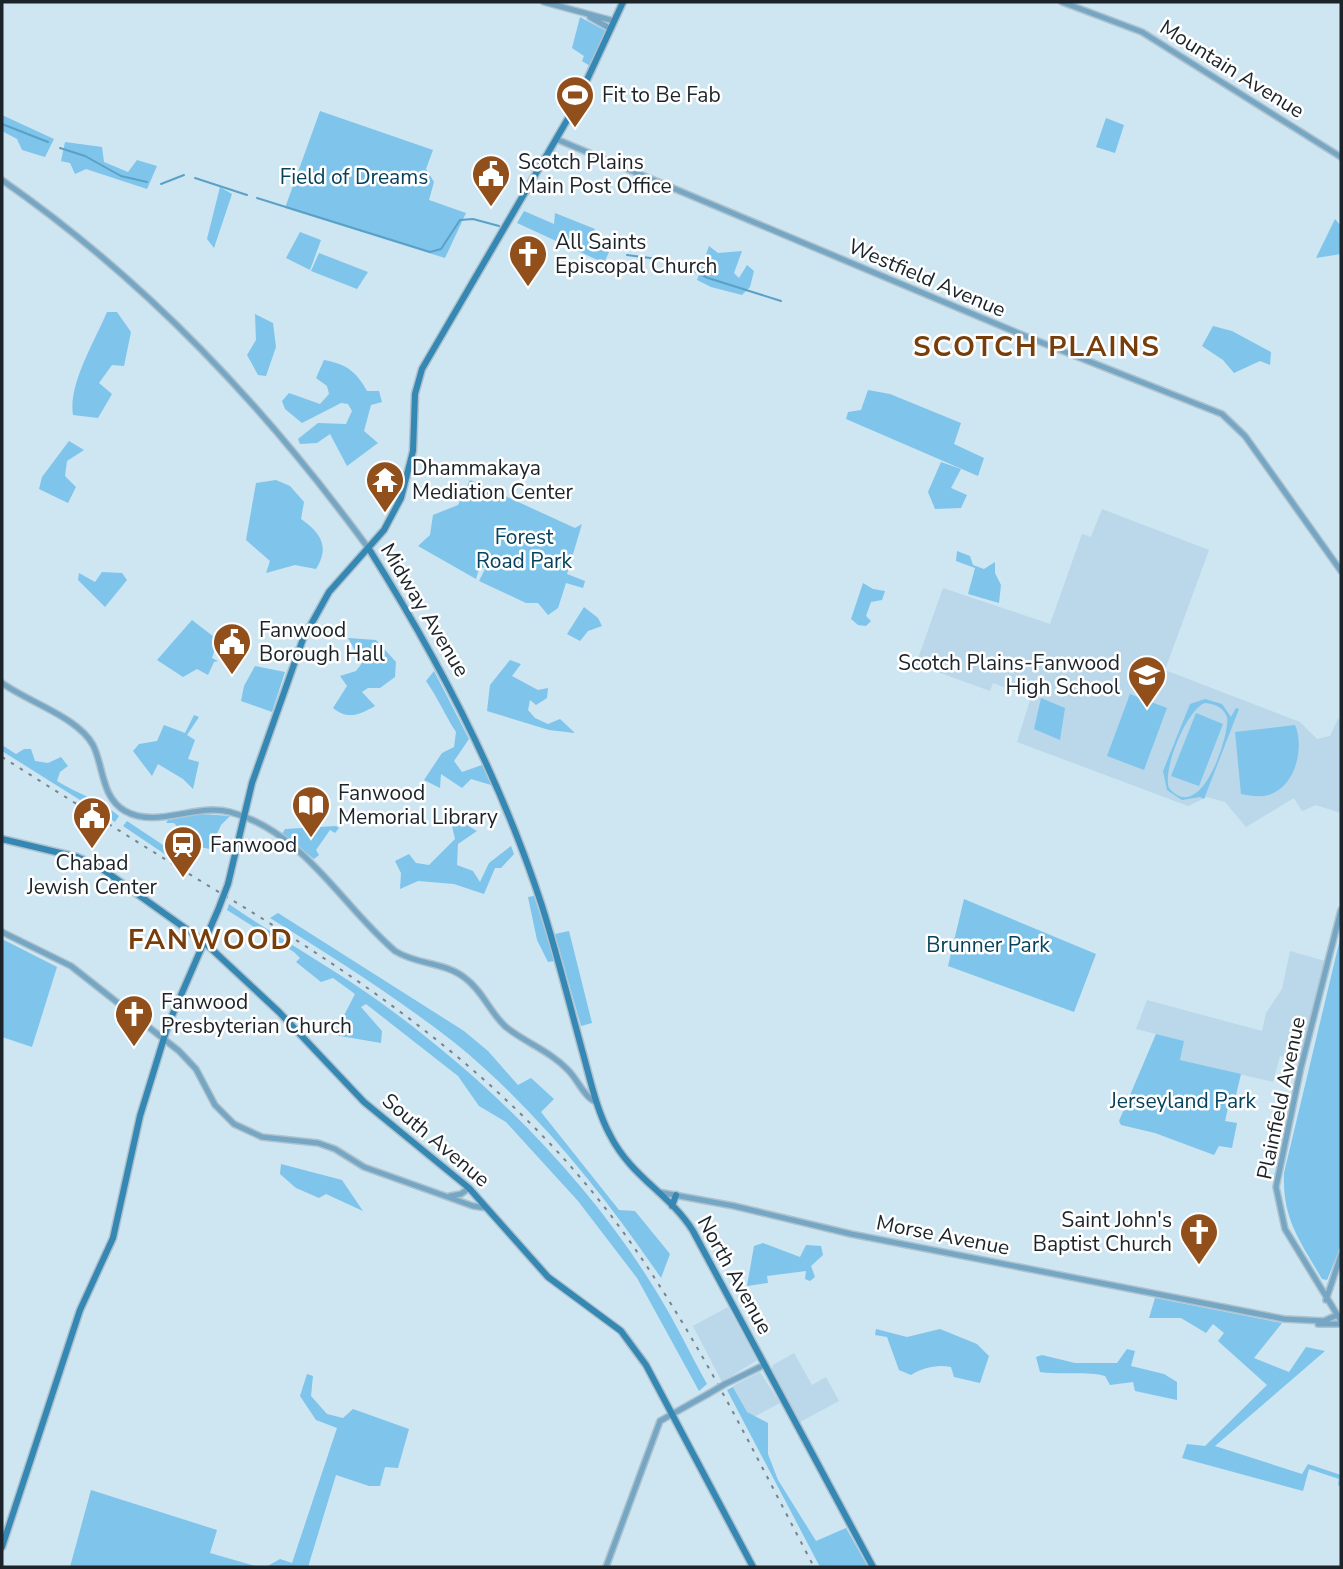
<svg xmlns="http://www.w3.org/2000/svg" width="1343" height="1569" viewBox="0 0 1343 1569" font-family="'Nunito Sans',sans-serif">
<rect width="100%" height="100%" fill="#cee5f2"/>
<!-- built -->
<path fill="#bad8e9" d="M1102,509L1209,550L1165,670L1300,722L1317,739L1330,736L1338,719L1341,720V813L1316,805L1302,811L1294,798L1246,827L1225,802L1207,797L1188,806L1017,742L1031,697L993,683L990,691L916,664L943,588L1050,624L1082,534L1091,537Z
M1290,951L1325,961L1298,1060L1280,1056L1273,1082L1180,1060L1184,1041L1136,1029L1147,1000L1262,1031L1266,1013L1282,989Z
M728,1307L757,1360L722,1382L693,1326Z
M794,1353L812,1385L826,1377L839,1401L800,1422L772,1369L773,1365Z
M760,1372L780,1403L750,1419L733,1386Z"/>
<!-- green -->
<path fill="#7fc4eb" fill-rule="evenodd" d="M580,17L606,31L590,66L582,61L584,56L572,48Z
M320,111L433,150L426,169L434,182L429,200L466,213L445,258L285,208Z
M2,115L54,139L45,157L22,150L17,139L2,131Z
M1106,118L1124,125L1115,153L1096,147Z
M65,142L102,147L104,162L128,172L137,160L157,166L147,189L86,169L75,174L70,163L61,161Z
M220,187L232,194L214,248L207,239Z
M524,211L554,224L555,213L595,229L592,241L609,252L604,263L517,223Z
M1335,219L1341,226V254L1316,258Z
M300,232L321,240L310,270L286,258Z
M709,246L718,253L742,251L734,273L739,278L747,265L754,271L750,287L742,295L711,287L697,280Z
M319,253L368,272L357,289L311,271Z
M107,312H117L131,332L124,366L112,365L99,383L112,394L98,418L73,415C68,384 95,341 107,312Z
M255,314L273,323L276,347L266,376L258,375L247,355L256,340Z
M1213,326L1232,331L1271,352L1270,365L1260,361L1234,373L1223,360L1202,346Z
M324,360C346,364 356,371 367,391H379L382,402L371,405L364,431L378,443L347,466L330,434L317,443L300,444L298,439L318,423L346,424L352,411L348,404L341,403L302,423L285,409L282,401L289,393L320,404L329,394L327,386L316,378Z
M868,390L890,394L961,423L954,444L984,458L978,476L846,419L848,412L861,410Z
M69,441L84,450L67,461L65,476L76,487L68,503L39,489L42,477Z
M941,462L961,469L951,488L967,495L961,508L935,509L928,492Z
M276,480L290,486L304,502L301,519C321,533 330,547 316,569L295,565L266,573L270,561L246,540L256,483Z
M470,480L575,528L582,524L567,574L585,581L583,588L566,583L558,608L548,615L538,603H526L479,581L486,567L479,569L476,579L418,546L430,535L433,515L458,505Z
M957,551L970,556L973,565L984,569L995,562V573L1001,585L999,603L968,594L975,568L956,561Z
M102,572L122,573L127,580L105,607L78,580L79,573L95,582Z
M863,583L873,589L885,591L882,600L871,602L866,616L871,621L866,626L858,625L851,619Z
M584,607L598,618L602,626L588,631L580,641L567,634Z
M192,620L218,640L212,658L218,661L214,662L208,675L197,669L183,677L157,660Z
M348,638L376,640L396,662L395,677L380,688H368L362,692L375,706C359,715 348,720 333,708L347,686L340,676L356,671L362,663Z
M510,660L521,664L512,676L538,690L548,688L547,698L536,705L530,700L528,710L535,718L548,724L560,719L575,733L549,730L487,711L490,685Z
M255,666L285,672L272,712L241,701L244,686Z
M434,671L469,739L454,761L462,772L482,765L491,785L471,779L462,788L441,774L440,788L424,780L442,753L454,747L456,732C445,715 438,698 426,681Z
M1130,694L1167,708L1144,770L1107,756Z
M1041,698L1065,708L1060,740L1034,729Z
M1205,699L1222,704L1231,717L1236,708L1239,709L1204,799L1200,797L1182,800L1167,790L1163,771L1190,704ZM1205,703C1215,704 1223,707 1227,717C1231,730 1202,827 1169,788C1162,770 1187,709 1205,703Z
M1196,713L1223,724L1199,786L1171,776Z
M194,715L199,717L187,735L195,740L188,759L199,762L193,789L183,779L158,764L152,776L133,751L139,744L157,741L164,725L185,733Z
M1295,725C1305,748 1295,788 1268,795C1260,798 1249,795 1241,794L1235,732Z
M2,745L16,754L24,749H31L35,761L48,763L61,757L68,766L60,772L57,781C77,794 101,800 119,816L115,822L2,751Z
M202,814L230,816L221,825L210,849L194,846L174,823H166L168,820Z
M127,821L184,859L181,865L123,826Z
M465,824L477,831L458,844L457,865L473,871L480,882L489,863L511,846L514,854L501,868H495L484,894L454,884L418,881L400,889L401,873L395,861L409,854L416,863L429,865L455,839L452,826Z
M336,826L339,828L335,833L330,830L316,850L319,855L314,859L282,834L285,829Z
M534,896L555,961L548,962L537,940L528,897Z
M964,899L1096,954L1074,1012L948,966Z
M229,904C278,938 331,967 380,1002C487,1079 587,1178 656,1291C675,1321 690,1354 707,1384L699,1391L637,1278L578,1201L506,1122L479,1106L458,1076L366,1004L361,1007L382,1031L381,1043L334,1035L355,994L333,978L321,982L296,962L300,958L294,952L227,910Z
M278,913L464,1031L488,1051L518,1085L531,1078L554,1099L541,1112L619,1210L635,1211L670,1254L661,1278C603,1193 535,1108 455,1043C396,997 333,957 270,918Z
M569,931L592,1023L581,1026L555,934Z
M1341,935V1245L1327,1280L1322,1279C1300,1241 1282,1219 1284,1173Z
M2,939L57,967L32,1047L2,1037Z
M1156,1034L1184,1041L1180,1060L1241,1074L1236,1095L1231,1094L1225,1121L1237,1123L1232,1148L1219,1146L1214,1155L1155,1133L1121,1125L1119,1121Z
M281,1164L342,1180L363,1211L326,1194L319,1198L296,1188L280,1174Z
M763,1243L800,1257L806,1245L821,1246L823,1255L811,1266L815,1277L810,1281L805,1279L806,1271L767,1276L768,1283L747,1286L754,1246Z
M1155,1298L1282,1323L1254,1358L1289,1372L1306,1347L1325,1351L1215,1446L1302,1474L1308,1464L1341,1475V1487L1338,1485L1339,1479L1309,1469L1303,1491L1182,1458L1187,1444L1205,1446L1267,1385L1218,1341L1224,1333L1213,1324L1206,1333L1181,1318H1149Z
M876,1329L907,1337L940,1329L977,1344L989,1356L980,1383L954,1377L951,1367C937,1364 922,1368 911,1375L899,1370L887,1337L875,1335Z
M1127,1349L1135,1351L1131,1366L1164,1374L1177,1382V1400L1135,1391L1133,1382L1110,1385L1105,1376C1090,1371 1059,1375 1040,1372L1036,1357L1042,1355L1075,1363H1117Z
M307,1374L313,1376L311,1396L327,1414L343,1418L353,1409L409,1429L398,1468L385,1467L380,1486H369L336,1475L308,1567H266L280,1559L292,1563L337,1428L316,1420L300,1396Z
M733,1387L747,1412L768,1423V1454L778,1480L816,1541L846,1528L868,1567H820L727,1390Z
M91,1490L217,1530L210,1553L259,1567H70Z"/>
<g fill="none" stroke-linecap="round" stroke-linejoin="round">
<!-- stream -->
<path stroke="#5ba0c6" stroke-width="2" d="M2,124L48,142
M60,148L85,156L121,176L147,182
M195,178L247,195
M161,184L184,175
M257,198L430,252L441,249L460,220L473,219L499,226
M627,255L673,261L708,278L781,301"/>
<defs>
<path id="tertiary" d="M544,2L614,21
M1062,2L1142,32L1341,157
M590,17L611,29
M556,139L1025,336L1222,414L1245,436L1341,571
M2,180C147,281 265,407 369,549
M2,683C28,702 78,717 93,745C104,767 101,797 125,811C157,829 195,803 230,812C303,831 341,905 395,951C417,965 445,962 465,978C483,991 490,1013 506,1027C526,1043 550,1051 568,1070C578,1080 584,1097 596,1102
M1341,910L1301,1067L1276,1187L1285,1229L1341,1321
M2,932L71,966L179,1051L196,1069L215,1105L234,1124L262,1137L318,1143L335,1149L364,1167L473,1206L487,1208
M658,1192L734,1206L851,1234L1284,1319L1324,1321L1337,1315
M450,1196L461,1194L469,1188
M1326,1300L1341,1255
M1318,1324H1341
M725,1384L764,1365
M606,1567L660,1421L708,1394"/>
<path id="secondary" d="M369,549C440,662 501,779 542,906C557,954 569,1002 582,1050C590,1078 596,1109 610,1135C631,1177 670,1194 693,1231L873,1567
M2,839L77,857L98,866L203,941L279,1012L364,1102L469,1188L548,1277L621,1331L646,1365L753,1567
M228,884L252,783L303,639L329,592L384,530L401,498L413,451L415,394L422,369L573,110L623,2
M672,1206L676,1195
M2,1547L80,1310L113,1238L140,1116L168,1025L218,910"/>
</defs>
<!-- tertiary casing -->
<use href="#tertiary" stroke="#aec2ce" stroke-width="8"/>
<!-- secondary casing -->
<use href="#secondary" stroke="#aec2ce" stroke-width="9"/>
<!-- tertiary -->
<use href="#tertiary" stroke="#75a6c3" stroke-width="5"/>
<!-- secondary -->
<use href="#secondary" stroke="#3588b3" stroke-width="6"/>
<!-- rail -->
<path stroke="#75848d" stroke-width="2" stroke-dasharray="3.5 7" stroke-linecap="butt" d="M2,757C75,803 148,849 222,894C373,985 516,1085 621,1229C697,1334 754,1453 814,1567"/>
<defs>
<path id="tertiary-bridge" d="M708,1394L725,1384"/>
<path id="secondary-bridge" d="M218,910L228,884"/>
</defs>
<!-- tertiary-bridge casing -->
<use href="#tertiary-bridge" stroke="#aec2ce" stroke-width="8" stroke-linecap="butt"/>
<!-- secondary-bridge casing -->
<use href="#secondary-bridge" stroke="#aec2ce" stroke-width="9" stroke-linecap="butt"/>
<!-- tertiary-bridge -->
<use href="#tertiary-bridge" stroke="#75a6c3" stroke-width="5"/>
<!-- secondary-bridge -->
<use href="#secondary-bridge" stroke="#3588b3" stroke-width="6"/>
</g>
<!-- icons -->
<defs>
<symbol id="stadium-pin" viewBox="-11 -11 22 30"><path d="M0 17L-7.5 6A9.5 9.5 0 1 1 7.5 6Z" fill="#914f1c" stroke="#fff"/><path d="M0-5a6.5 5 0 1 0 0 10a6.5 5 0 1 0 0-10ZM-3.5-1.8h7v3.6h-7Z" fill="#fff"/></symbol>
<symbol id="civic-pin" viewBox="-11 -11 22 30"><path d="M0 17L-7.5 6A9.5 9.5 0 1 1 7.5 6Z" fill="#914f1c" stroke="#fff"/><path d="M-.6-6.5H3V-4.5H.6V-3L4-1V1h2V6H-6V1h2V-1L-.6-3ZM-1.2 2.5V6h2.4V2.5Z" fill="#fff"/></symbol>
<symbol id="church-pin" viewBox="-11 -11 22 30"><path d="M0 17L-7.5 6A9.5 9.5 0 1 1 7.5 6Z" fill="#914f1c" stroke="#fff"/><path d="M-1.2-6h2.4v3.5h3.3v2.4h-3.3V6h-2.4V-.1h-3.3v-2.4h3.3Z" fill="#fff"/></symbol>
<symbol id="temple-pin" viewBox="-11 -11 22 30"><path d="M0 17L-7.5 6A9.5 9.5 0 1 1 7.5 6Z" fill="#914f1c" stroke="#fff"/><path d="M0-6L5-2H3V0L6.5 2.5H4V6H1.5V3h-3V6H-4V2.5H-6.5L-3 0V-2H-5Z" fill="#fff"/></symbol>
<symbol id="school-pin" viewBox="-11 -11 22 30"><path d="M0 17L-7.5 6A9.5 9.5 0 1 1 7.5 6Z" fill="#914f1c" stroke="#fff"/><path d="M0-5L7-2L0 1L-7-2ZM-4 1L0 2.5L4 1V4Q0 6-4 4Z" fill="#fff"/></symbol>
<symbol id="library-pin" viewBox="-11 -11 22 30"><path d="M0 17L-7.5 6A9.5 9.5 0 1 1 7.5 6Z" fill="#914f1c" stroke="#fff"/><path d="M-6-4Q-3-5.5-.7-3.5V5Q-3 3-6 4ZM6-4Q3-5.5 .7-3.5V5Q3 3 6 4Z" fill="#fff"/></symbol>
<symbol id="station-pin" viewBox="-11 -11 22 30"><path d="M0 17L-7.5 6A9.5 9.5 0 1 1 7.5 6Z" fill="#914f1c" stroke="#fff"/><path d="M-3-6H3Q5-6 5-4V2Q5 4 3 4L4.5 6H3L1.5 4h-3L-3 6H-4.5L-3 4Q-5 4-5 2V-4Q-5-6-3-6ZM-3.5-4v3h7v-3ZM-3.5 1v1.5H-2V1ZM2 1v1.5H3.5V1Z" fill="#fff"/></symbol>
</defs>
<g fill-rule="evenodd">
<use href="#stadium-pin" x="553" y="73" width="44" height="60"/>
<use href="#civic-pin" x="469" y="152" width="44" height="60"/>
<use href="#church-pin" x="506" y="232" width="44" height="60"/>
<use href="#temple-pin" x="363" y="458" width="44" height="60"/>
<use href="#civic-pin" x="210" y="620" width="44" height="60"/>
<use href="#school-pin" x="1125" y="653" width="44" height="60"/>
<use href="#library-pin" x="289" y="783" width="44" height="60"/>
<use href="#civic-pin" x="70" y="794" width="44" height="60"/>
<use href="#station-pin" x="161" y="823" width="44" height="60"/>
<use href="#church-pin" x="112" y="992" width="44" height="60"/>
<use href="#church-pin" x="1177" y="1210" width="44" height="60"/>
</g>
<g text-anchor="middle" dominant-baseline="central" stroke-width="5" stroke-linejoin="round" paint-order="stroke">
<!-- street labels -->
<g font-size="21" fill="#1c2429" stroke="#fff">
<text transform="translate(1232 69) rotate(32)">Mountain Avenue</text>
<text transform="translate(927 278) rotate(23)">Westfield Avenue</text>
<text transform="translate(425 610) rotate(59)">Midway Avenue</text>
<text transform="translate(1281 1098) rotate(-78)">Plainfield Avenue</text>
<text transform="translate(436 1140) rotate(40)">South Avenue</text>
<text transform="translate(943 1235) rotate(11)">Morse Avenue</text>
<text transform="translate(735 1275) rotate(61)">North Avenue</text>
</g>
<!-- poi labels -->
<g font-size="21" fill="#1c2429" stroke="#fff" text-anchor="start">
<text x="602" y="95">Fit to Be Fab</text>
<text x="518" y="162">Scotch Plains<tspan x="518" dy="24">Main Post Office</tspan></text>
<text x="555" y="242">All Saints<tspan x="555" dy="24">Episcopal Church</tspan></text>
<text x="412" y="468">Dhammakaya<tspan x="412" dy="24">Mediation Center</tspan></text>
<text x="259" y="630">Fanwood<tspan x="259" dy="24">Borough Hall</tspan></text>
<text x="1120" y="663" text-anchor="end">Scotch Plains-Fanwood<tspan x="1120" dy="24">High School</tspan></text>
<text x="338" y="793">Fanwood<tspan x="338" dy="24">Memorial Library</tspan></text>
<text x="210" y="845">Fanwood</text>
<text x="92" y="863" text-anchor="middle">Chabad<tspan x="92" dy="24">Jewish Center</tspan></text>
<text x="161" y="1002">Fanwood<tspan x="161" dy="24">Presbyterian Church</tspan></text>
<text x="1172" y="1220" text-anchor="end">Saint John's<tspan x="1172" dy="24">Baptist Church</tspan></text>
</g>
<!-- park labels -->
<g font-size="21" fill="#06425c" stroke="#fff">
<text x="354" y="177">Field of Dreams</text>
<text x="524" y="537">Forest<tspan x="524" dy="24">Road Park</tspan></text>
<text x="988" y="945">Brunner Park</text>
<text x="1183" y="1101">Jerseyland Park</text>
</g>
<!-- district labels -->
<g font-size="28" font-weight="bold" letter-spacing="2" fill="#773d0a" stroke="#fff">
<text x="1037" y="347">SCOTCH PLAINS</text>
<text x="211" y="940">FANWOOD</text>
</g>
</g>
<!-- border -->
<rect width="1343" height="1569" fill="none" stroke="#1c2429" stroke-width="7"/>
</svg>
